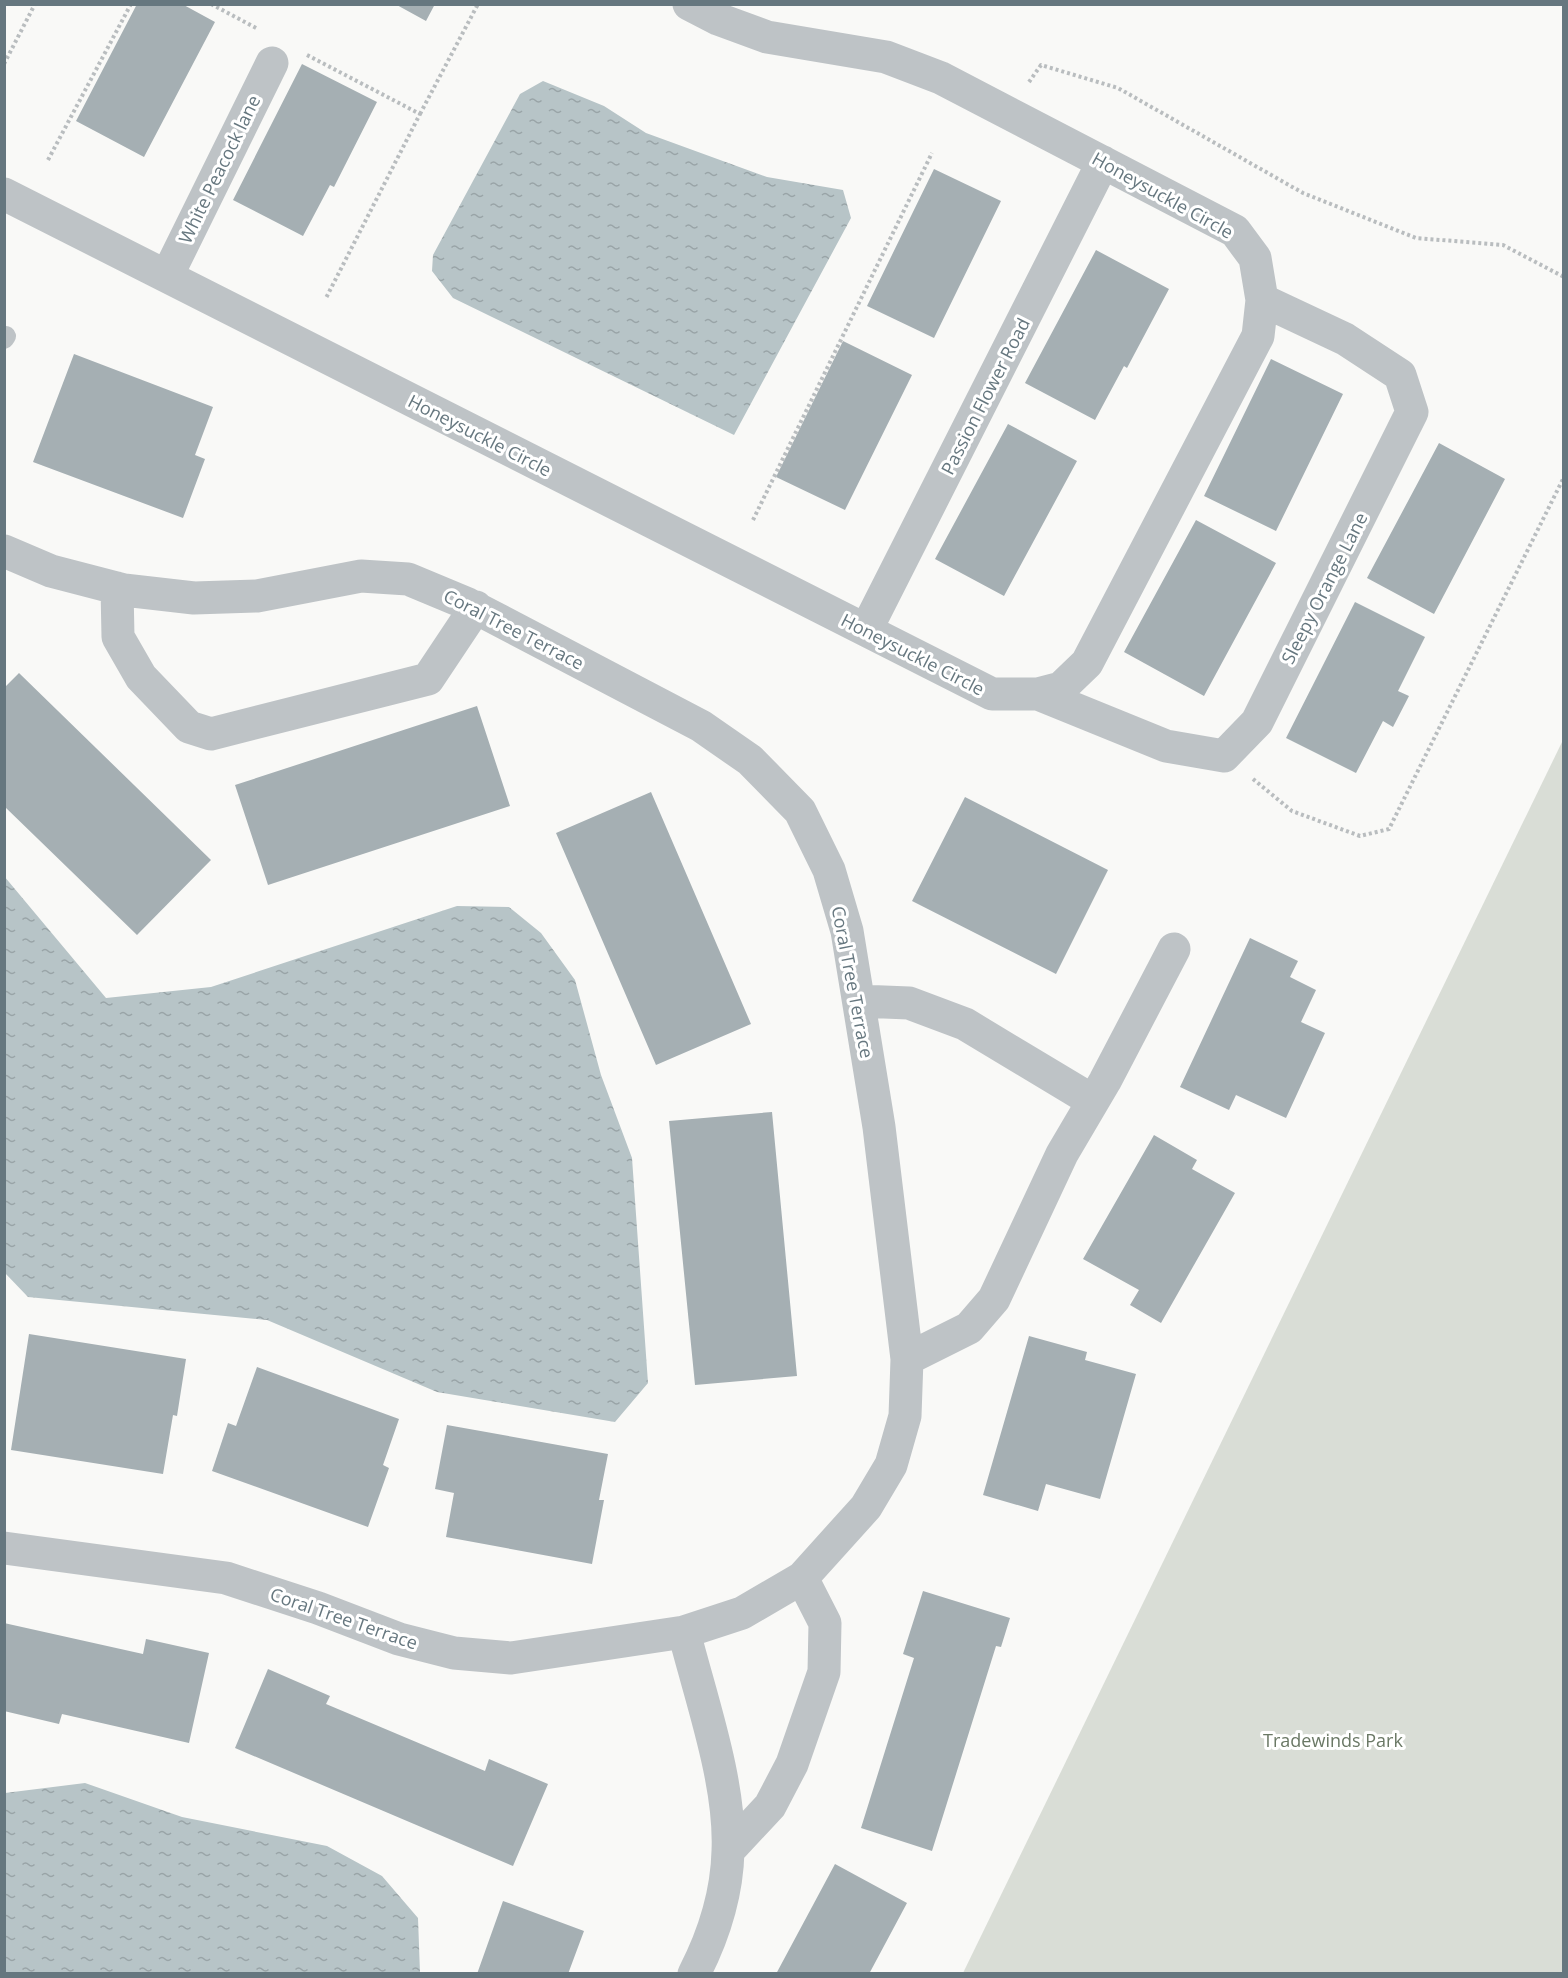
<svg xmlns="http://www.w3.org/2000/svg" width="1568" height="1978" viewBox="0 0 1568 1978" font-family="'Open Sans',sans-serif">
<defs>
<pattern id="water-ripples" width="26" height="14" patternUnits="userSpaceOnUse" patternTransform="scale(1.5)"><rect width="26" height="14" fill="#b7c4c7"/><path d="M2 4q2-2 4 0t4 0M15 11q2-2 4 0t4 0" fill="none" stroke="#99a4a7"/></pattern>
</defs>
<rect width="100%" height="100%" fill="#f9f9f7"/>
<!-- park -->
<path fill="#d9ddd6" d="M1563,740V1973H963Z"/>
<!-- water -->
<path fill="url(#water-ripples)" d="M543,81L604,106L646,133L767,177L843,190L851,218L734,435L453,298L432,271L433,255L520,94Z
M4,876L106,998L211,987L457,906L509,907L541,933L575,980L601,1075L632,1158L648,1383L615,1422L437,1392L267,1320L28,1297L5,1273Z
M85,1783L182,1817L327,1846L382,1876L418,1918L420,1973H5V1793Z"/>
<!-- building -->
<path fill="#a5afb3" d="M137,4H182L215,22L144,157L76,121Z
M395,4H435L426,21Z
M302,64L377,102L334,187L330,185L303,236L233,200Z
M934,169L1001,201L934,338L867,306Z
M1096,250L1169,289L1127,368L1124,366L1095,420L1025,383Z
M843,341L912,375L845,510L776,477Z
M74,354L213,407L195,455L205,459L183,518L33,462Z
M1271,359L1343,394L1276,531L1204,496Z
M1008,424L1077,461L1004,596L935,559Z
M1439,443L1505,479L1434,614L1367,578Z
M1196,520L1276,563L1204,696L1124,652Z
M1355,602L1425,637L1398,691L1409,696L1393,727L1383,721L1356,773L1286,738Z
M19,673L211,860L137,935L4,806V688Z
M477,706L510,806L268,885L235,785Z
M651,792L751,1024L656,1065L556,833Z
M965,797L1108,870L1056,974L912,901Z
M1250,938L1298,961L1290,977L1316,990L1301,1022L1325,1033L1286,1118L1236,1095L1229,1110L1180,1087Z
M772,1112L797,1376L695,1385L669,1121Z
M1154,1135L1197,1160L1192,1169L1235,1193L1161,1323L1130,1305L1139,1290L1083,1259Z
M29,1334L186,1359L177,1416L173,1415L163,1474L11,1450Z
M1029,1336L1087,1352L1085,1360L1136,1374L1100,1499L1046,1484L1038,1511L983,1495Z
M257,1367L399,1419L383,1465L389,1468L368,1527L212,1471L228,1423L236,1426Z
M447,1425L608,1454L599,1500H604L592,1564L446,1537L454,1493L435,1489Z
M923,1591L1010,1618L1001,1647L996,1646L932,1851L861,1828L914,1658L903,1654Z
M4,1623L143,1654L146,1639L209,1653L189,1743L62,1714L59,1724L4,1711Z
M268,1669L330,1696L326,1704L485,1771L489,1759L548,1784L513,1866L235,1748Z
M835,1864L907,1903L869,1974H776Z
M503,1901L584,1931L568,1974H477Z"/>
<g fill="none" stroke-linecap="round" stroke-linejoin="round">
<!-- path -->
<path stroke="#b9bdbf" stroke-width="4" stroke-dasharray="3 3" stroke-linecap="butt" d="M211,4L258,29
M307,55L420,114L326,298
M4,64L35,4
M1029,82L1041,65L1118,88L1303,193L1416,238L1503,245L1564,277
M420,114L478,4
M48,160L131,4
M753,520L932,153
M1253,779L1292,811L1360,836L1389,829L1564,477"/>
<!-- lane -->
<path stroke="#bec3c6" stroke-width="20" d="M4,339L6,336"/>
<!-- street -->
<path stroke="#bec3c6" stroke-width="33" d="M4,194L992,694H1038L1061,688L1087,663L1258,336L1262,300L1255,258L1235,231L941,78L886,57L767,37L718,19L689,4
M167,276L272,63
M4,551L51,571L124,590L194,598L257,596L361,576L408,579L468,604L701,726L750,760L800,811L829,870L847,931L879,1127L907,1359L905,1416L891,1465L866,1507L802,1578L742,1613L684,1632L511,1658L454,1653L399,1639L318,1608L226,1578L4,1548
M117,588L118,637L141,677L189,727L211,734L428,679L476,607
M866,630L1103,162
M1038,694L1166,746L1224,756L1257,722L1412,412L1400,375L1345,339L1262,300
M859,1001L909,1003L965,1024L1093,1101
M907,1359L969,1328L994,1299L1062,1154L1105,1081L1174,949
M684,1632C701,1699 731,1783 728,1851C727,1893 713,1937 694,1974
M728,1851L770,1806L792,1764L824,1672L825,1623L802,1578"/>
</g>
<g text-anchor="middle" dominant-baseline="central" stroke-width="6" stroke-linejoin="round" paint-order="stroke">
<!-- street labels -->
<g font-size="18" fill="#66777f" stroke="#fff">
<text transform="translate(219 169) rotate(-64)">White Peacock lane</text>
<text transform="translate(1163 195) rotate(29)">Honeysuckle Circle</text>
<text transform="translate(985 396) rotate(-63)">Passion Flower Road</text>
<text transform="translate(480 435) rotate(27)">Honeysuckle Circle</text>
<text transform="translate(1324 588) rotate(-63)">Sleepy Orange Lane</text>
<text transform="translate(514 629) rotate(27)">Coral Tree Terrace</text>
<text transform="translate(913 654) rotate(27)">Honeysuckle Circle</text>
<text transform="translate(853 982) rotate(79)">Coral Tree Terrace</text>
<text transform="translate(344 1618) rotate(19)">Coral Tree Terrace</text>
</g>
<!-- park labels -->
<g font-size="18" fill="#6a7865" stroke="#fff">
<text x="1333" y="1740">Tradewinds Park</text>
</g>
</g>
<!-- border -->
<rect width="1568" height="1978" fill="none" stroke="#66777f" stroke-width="12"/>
</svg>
